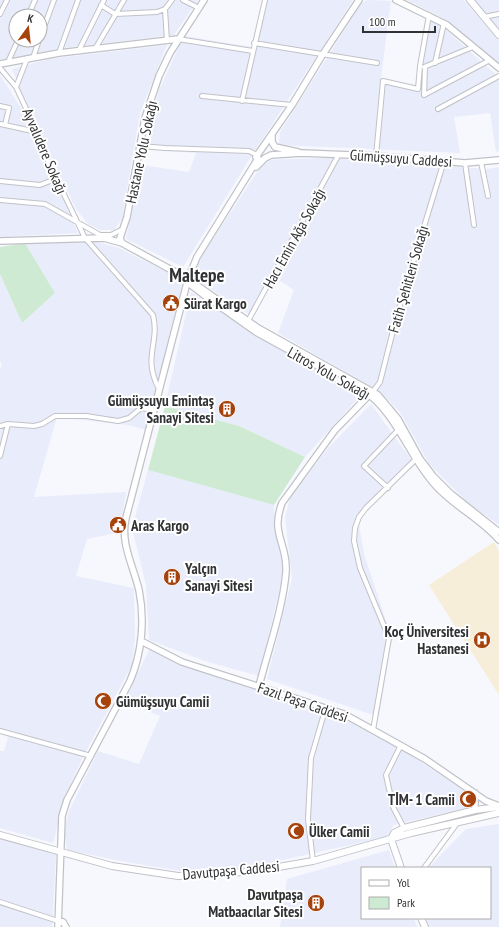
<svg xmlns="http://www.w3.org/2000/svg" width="499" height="927" viewBox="0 0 499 927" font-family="'PT Sans Narrow',sans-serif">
<rect width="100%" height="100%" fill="#f6f8fe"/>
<!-- built -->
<path fill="#e9ecfa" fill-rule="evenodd" d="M0,0H198L174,35L55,49L0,63ZM16,16H40V40H16Z
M263,0H353L249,160L183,267L126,239L141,165L189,172L196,153L145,149L159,90L184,36L251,47Z
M367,0L391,1L381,78L415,86L427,16L446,30L499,77V151L496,152L490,113L454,117L460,153L279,145L280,132L361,4Z
M407,0H464L499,41V64L443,18Z
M473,0H499V30Z
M167,45L140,113L122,219L114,230H100L88,224L76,209L25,102L12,69L49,59Z
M0,75L25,114L78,233L0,237Z
M328,158L488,169L499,167V525L468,503L429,464L400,412L379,391L278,333L294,290L274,277L253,317L193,277L203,254L265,160Z
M97,242L119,248L183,280L146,430L128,425L57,417L34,497L126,492L120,532L87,539L76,576L134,588L135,638L132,665L83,757L65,796L53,843L0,828V751H4L8,737L0,734V369L2,365L0,360V274L22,323L55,293L25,243Z
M191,292L274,346L361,395L305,457L239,426L165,406Z
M371,404L415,465L361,516L359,525L364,554L392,639L379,717L267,679L292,578L285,517L290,498L328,448Z
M148,470L274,505V530L283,561L281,583L259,676L205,661L149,640L146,585L132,528Z
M149,650L339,715L396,745L472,796L470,807L394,825L386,837L256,866L187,872L126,862L67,850L64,827L70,809L98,751L139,764L160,716L124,702Z
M499,824V927H428L425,918H490V868H428L466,829Z
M0,839L56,855L52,927H0Z
M389,850L395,868H362V918H414L417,927H280L287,879Z"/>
<!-- medical -->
<path fill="#f6eed8" d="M494,542L499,552V695L429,585Z"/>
<!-- green -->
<path fill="#cfead2" d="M25,243L55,293L22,323L0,274V247Z
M165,406L239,426L305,457L274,505L148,470Z"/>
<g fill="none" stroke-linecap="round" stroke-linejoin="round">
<defs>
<path id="street" d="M183,0L199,8
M101,5L115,14L157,12L165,9L172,0
M165,9L167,41
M0,14L7,0
M28,16L35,0
M484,17L499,14
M40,38L54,0
M178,39L253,51
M254,43L377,63
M95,49L124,0
M79,50L104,0
M59,53L78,0
M33,58L39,40
M8,62L18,40
M435,63L444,23
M424,67L473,47
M425,67L424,95L490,60
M0,68L16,87L37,132L47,159L85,238L153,315C160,343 142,357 159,389
M16,87L27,59
M202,96L292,105
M242,101L265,0
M0,106L9,108L5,125L0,124
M438,109L499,76
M5,125L37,132
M140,146L165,148L249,151L257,155
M376,156L383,81L418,89L420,66L429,15
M481,162L488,196
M465,163L474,225
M0,181L40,185L55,179
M0,200L45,204L100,235H111L123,229
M248,321L339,154
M372,393L380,382L397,315L444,161
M0,426L8,424L34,426L42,424L55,416H86L118,421L129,418L141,408L154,410
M0,456L8,424
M388,488L364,466L399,429
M373,730L389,638L360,568L354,541L355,528L359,517L366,508L416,459
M0,731L91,756
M401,745L386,775L393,807L404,828
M313,861L308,819L311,758L326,707
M424,868L458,822
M0,902L58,921"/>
<path id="secondary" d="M396,0L447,25L499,68
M0,64L59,53L178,39
M272,135V142L275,147L298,152
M256,157L292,105L323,54L359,0
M256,167L265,158L271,155L302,153L376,156L465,163L499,160
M0,241L104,238L122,243L188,279L258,328L378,395L398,419L420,459L433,476L451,494L499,532
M122,243L120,238L127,217L145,118L159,76L170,53L204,0
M191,285L208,298L256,332L334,375
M363,390C398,414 408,456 436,486C455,507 481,519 499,540
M141,641L182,662L344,714L425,759L486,801L499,806
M259,686C268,651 283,608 286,572C288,544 270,534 282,503L335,430L370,394
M475,793V810
M58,921L63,922L66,927
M58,927L62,816L67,800L130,681C142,653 145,620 139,590C133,565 120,543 126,518L188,279L197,257L254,165L258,158L257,155"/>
<path id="primary" d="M470,0L499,35
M0,835L112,866L178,876L207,875L255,871L313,861L411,833L499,813
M391,839L394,833L404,828L475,810L499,807
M391,839L401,868
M421,918L425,927"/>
</defs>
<!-- street casing -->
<use href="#street" stroke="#c1c2c8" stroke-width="6"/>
<!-- secondary casing -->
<use href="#secondary" stroke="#c1c2c8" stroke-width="8"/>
<!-- primary casing -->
<use href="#primary" stroke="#c1c2c8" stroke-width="8"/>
<!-- street -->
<use href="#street" stroke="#fff" stroke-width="4"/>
<!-- secondary -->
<use href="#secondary" stroke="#fff" stroke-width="5.5"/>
<!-- primary -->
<use href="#primary" stroke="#fff" stroke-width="6"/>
</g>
<!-- icons -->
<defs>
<symbol id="civic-disc" viewBox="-11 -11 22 22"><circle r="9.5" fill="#a6420b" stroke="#fff"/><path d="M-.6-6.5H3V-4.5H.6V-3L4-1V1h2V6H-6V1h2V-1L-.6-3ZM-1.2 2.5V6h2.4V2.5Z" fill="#fff"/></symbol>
<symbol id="building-disc" viewBox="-11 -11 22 22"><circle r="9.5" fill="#a6420b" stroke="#fff"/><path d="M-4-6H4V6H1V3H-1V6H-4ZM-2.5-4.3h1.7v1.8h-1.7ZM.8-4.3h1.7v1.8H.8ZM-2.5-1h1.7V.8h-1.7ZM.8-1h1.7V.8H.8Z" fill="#fff"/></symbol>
<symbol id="hospital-disc" viewBox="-11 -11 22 22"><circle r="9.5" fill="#a6420b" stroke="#fff"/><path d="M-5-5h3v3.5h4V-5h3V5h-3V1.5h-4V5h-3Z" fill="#fff"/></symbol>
<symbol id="mosque-disc" viewBox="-11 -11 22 22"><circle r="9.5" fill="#a6420b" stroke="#fff"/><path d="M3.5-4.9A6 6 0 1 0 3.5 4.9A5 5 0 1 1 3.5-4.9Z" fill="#fff"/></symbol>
</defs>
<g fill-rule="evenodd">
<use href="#civic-disc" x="161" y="293" width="20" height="20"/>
<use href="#building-disc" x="217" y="399" width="20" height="20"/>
<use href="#civic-disc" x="108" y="515" width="20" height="20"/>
<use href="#building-disc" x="162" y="567" width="20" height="20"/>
<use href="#hospital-disc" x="472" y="630" width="20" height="20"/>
<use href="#mosque-disc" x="93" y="691" width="20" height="20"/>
<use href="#mosque-disc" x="458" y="789" width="20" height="20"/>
<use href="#mosque-disc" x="286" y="821" width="20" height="20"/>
<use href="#building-disc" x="306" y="893" width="20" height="20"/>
</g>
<g text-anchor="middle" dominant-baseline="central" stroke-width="4" stroke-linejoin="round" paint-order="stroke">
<!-- street labels -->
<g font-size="15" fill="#313234" stroke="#fff">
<text transform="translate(45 151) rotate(67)">Ayvalıdere Sokağı</text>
<text transform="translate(141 152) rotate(-78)">Hastane Yolu Sokağı</text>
<text transform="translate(401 158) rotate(4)">Gümüşsuyu Caddesi</text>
<text transform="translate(294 238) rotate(-61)">Hacı Emin Ağa Sokağı</text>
<text transform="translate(408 279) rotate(-74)">Fatih Şehitleri Sokağı</text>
<text transform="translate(329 373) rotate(29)">Litros Yolu Sokağı</text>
<text transform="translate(303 702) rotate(19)">Fazıl Paşa Caddesi</text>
<text transform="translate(231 870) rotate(-5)">Davutpaşa Caddesi</text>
</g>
<!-- poi labels -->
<g font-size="15" font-weight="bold" fill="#313234" stroke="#fff" text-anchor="start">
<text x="184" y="303">Sürat Kargo</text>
<text x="214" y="400" text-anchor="end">Gümüşsuyu Emintaş<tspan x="214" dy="17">Sanayi Sitesi</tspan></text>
<text x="131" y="525">Aras Kargo</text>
<text x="185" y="568">Yalçın<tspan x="185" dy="17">Sanayi Sitesi</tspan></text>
<text x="469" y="631" text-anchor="end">Koç Üniversitesi<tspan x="469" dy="17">Hastanesi</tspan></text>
<text x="116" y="701">Gümüşsuyu Camii</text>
<text x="455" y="799" text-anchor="end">TİM- 1 Camii</text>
<text x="309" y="831">Ülker Camii</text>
<text x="303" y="894" text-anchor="end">Davutpaşa<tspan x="303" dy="17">Matbaacılar Sitesi</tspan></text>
</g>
<!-- district labels -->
<g font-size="19" font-weight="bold" fill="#313234" stroke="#fff">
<text x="197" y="275">Maltepe</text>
</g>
</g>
<!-- legend -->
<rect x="361" y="867" width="130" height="52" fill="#ffffff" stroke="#adadae"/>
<rect x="369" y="880" width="20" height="6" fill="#ffffff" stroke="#adadae"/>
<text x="397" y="887" font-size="12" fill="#313234">Yol</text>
<rect x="369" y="897" width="20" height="12" fill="#cfead2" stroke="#adadae"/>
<text x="397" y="907" font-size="12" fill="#313234">Park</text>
<!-- north arrow -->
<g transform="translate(28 28) rotate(15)"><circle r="19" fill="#ffffff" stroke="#adadae"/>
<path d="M0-3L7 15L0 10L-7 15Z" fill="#a6420b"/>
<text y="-6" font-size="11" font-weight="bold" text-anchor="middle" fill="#313234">K</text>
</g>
<!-- scale -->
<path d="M363 26v6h72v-6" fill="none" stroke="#313234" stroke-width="2"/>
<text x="369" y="26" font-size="12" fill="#313234" stroke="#ffffff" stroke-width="3" paint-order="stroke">100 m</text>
</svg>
